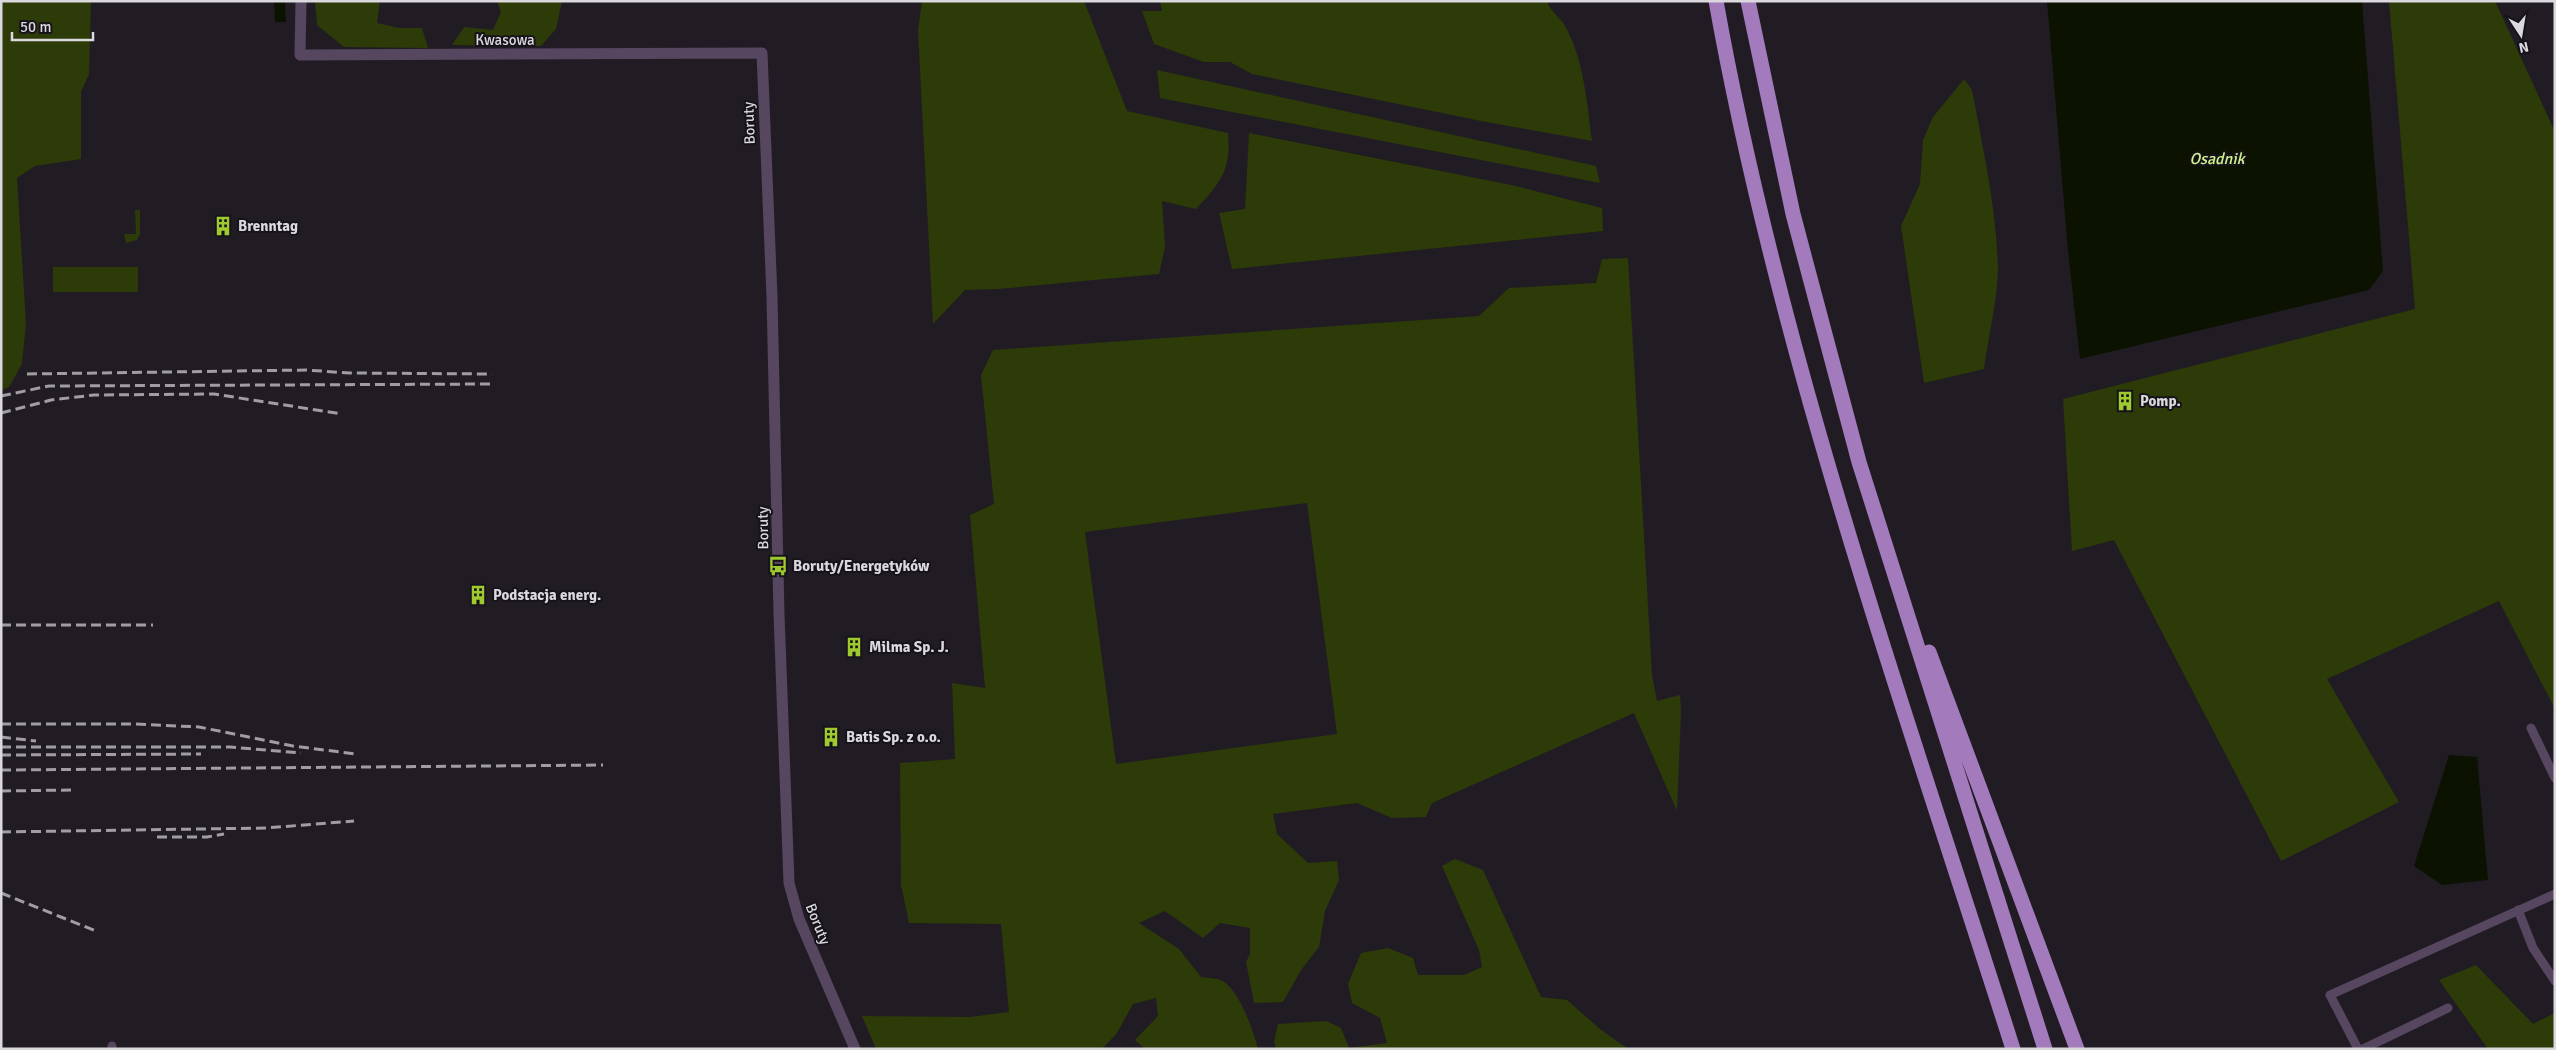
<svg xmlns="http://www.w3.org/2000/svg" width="2556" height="1050" viewBox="0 0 2556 1050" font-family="Signika,sans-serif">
<rect width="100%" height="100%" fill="#211c24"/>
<!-- green -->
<path fill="#2c3b07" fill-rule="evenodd" d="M1,1H91L89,74L81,92V159L35,166L17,178L26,324L22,364L9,387L1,390Z
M315,1H380L377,23L399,28H422L428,48L344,47L317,25Z
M497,1H562L556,29L541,46L452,45L464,27L493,30L501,12Z
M922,1H1084L1127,111L1228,133C1231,171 1221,182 1196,209L1162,201L1165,247L1159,274L998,289L965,290L933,324L918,30Z
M1160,1H1547C1550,12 1560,17 1565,26C1584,59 1587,104 1592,141L1481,121L1252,74L1230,62H1204L1154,44L1142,11H1162Z
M2389,1H2495L2555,132V709L2499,601L2327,679L2399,802L2281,861L2114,540L2072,551L2063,399L2415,309Z
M1157,70L1596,166L1600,183L1160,98Z
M1964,79L1972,90C1983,148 1996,207 1998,267C1998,298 1988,337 1984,369L1924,383L1901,226L1920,184L1923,140L1933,117Z
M1249,133L1511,185L1602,208L1603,231L1232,269L1219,213L1245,209Z
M135,210H140V234L137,240L126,243L124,234H136Z
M1628,258L1652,675L1657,701L1680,695L1681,712L1677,811L1634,713L1432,803L1426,817L1392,818L1357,803L1273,814L1277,834L1308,863L1337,861L1339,880L1325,911L1319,947L1301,970L1283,1002L1254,1003L1246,962L1250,954V928L1220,923L1203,938L1165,911L1139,923L1179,949L1201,977C1207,978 1215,978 1220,980C1238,986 1254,1032 1258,1049H1145L1135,1040L1158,1016L1156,998L1133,1004L1117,1033L1102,1049H876L862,1016L970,1017L1009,1012L1001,924L909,923L901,885L900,763L955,759L952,683L985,688L970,515L994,504L981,375L993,350L1479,316L1509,288L1596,283L1602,259ZM1307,503L1337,734L1116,764L1085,532Z
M53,267H138V292H53Z
M1455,859L1483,870L1541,997L1567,1000L1600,1029L1628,1049H1276L1274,1042L1278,1024L1326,1021L1341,1028L1349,1048L1387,1043L1380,1018L1352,1003L1348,984L1361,953L1388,948L1413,958L1418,975H1464L1482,967L1479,950L1442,866Z
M2476,965L2533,1024L2555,1013V1049H2488L2439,980Z"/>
<!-- water -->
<path fill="#0b1200" d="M274,1H285L286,22H275Z
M2047,1H2362L2383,271L2369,290L2080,359L2068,250Z
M2449,755L2477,757L2488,880L2442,885L2414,866Z"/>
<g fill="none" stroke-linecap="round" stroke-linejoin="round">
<!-- minor -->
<path stroke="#564660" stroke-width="9" d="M2531,728L2555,778
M2518,910L2533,948L2555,981
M112,1046V1049
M2358,1049L2330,995L2555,894
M2363,1049L2448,1008"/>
<!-- tertiary -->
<path stroke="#564660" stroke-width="11" d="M301,1L300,55L762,53L772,297L779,614L789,883L799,919L855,1049"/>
<!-- motorway -->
<path stroke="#a37abb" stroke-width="15" d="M1716,1C1780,359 1903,703 2013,1049
M1748,1L1793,214L1859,462L2045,1049
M1929,652L2077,1049"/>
<!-- rail -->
<path stroke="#a19da3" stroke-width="3" stroke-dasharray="10 5" stroke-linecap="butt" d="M27,374L306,370L349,373L492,374
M1,396L49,386L492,384
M1,413L51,400L94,395L214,394L342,414
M1,625H153
M1,724H136L199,727L293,746L356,754
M1,737L36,741
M1,747H230L301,753
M1,755L201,754
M1,770L603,765
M1,791L71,790
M1,832L266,828L354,821
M157,837H207L224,834
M1,893L96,931"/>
</g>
<!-- icons -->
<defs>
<symbol id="building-bare" viewBox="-9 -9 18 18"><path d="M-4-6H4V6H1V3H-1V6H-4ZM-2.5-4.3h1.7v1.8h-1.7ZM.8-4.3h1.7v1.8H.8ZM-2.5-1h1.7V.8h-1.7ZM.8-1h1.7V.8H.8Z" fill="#9eca2f" stroke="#17131a" stroke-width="2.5" paint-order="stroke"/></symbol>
<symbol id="bus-bare" viewBox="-9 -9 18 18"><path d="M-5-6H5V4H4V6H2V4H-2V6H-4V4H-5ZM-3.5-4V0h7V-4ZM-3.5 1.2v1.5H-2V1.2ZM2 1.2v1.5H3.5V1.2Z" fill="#9eca2f" stroke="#17131a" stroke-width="2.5" paint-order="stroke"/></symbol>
</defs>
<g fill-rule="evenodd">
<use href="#building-bare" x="209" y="212" width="28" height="28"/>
<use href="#building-bare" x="2111" y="387" width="28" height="28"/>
<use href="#bus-bare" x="764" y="552" width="28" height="28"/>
<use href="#building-bare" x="464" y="581" width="28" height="28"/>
<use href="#building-bare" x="840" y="633" width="28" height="28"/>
<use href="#building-bare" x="817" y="723" width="28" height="28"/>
</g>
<g text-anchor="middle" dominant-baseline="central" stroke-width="4" stroke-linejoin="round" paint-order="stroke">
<!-- street labels -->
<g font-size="15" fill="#dcd9de" stroke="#17131a">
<text x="505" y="40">Kwasowa</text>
<text transform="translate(749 123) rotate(-92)">Boruty</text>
<text transform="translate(763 528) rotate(-91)">Boruty</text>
<text transform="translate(818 924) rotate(68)">Boruty</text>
</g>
<!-- poi labels -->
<g font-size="15" font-weight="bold" fill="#dcd9de" stroke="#17131a" text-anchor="start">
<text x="238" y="226">Brenntag</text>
<text x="2140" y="401">Pomp.</text>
<text x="793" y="566">Boruty/Energetyków</text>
<text x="493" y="595">Podstacja energ.</text>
<text x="869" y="647">Milma Sp. J.</text>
<text x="846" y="737">Batis Sp. z o.o.</text>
</g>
<!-- water labels -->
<g font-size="16" font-style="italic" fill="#d0f48e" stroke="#17131a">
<text x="2217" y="159">Osadnik</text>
</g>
</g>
<!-- border -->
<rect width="2556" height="1050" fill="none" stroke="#dcd9de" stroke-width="5"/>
<!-- north arrow -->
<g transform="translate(2521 35) rotate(168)" stroke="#17131a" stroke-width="4" paint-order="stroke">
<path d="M0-4L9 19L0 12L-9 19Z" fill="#dcd9de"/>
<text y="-8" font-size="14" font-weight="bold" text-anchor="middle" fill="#dcd9de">N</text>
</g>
<!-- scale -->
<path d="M12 32v8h81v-8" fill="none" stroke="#dcd9de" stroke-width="2.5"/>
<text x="20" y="32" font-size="15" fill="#dcd9de" stroke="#17131a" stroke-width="4" paint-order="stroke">50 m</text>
</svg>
